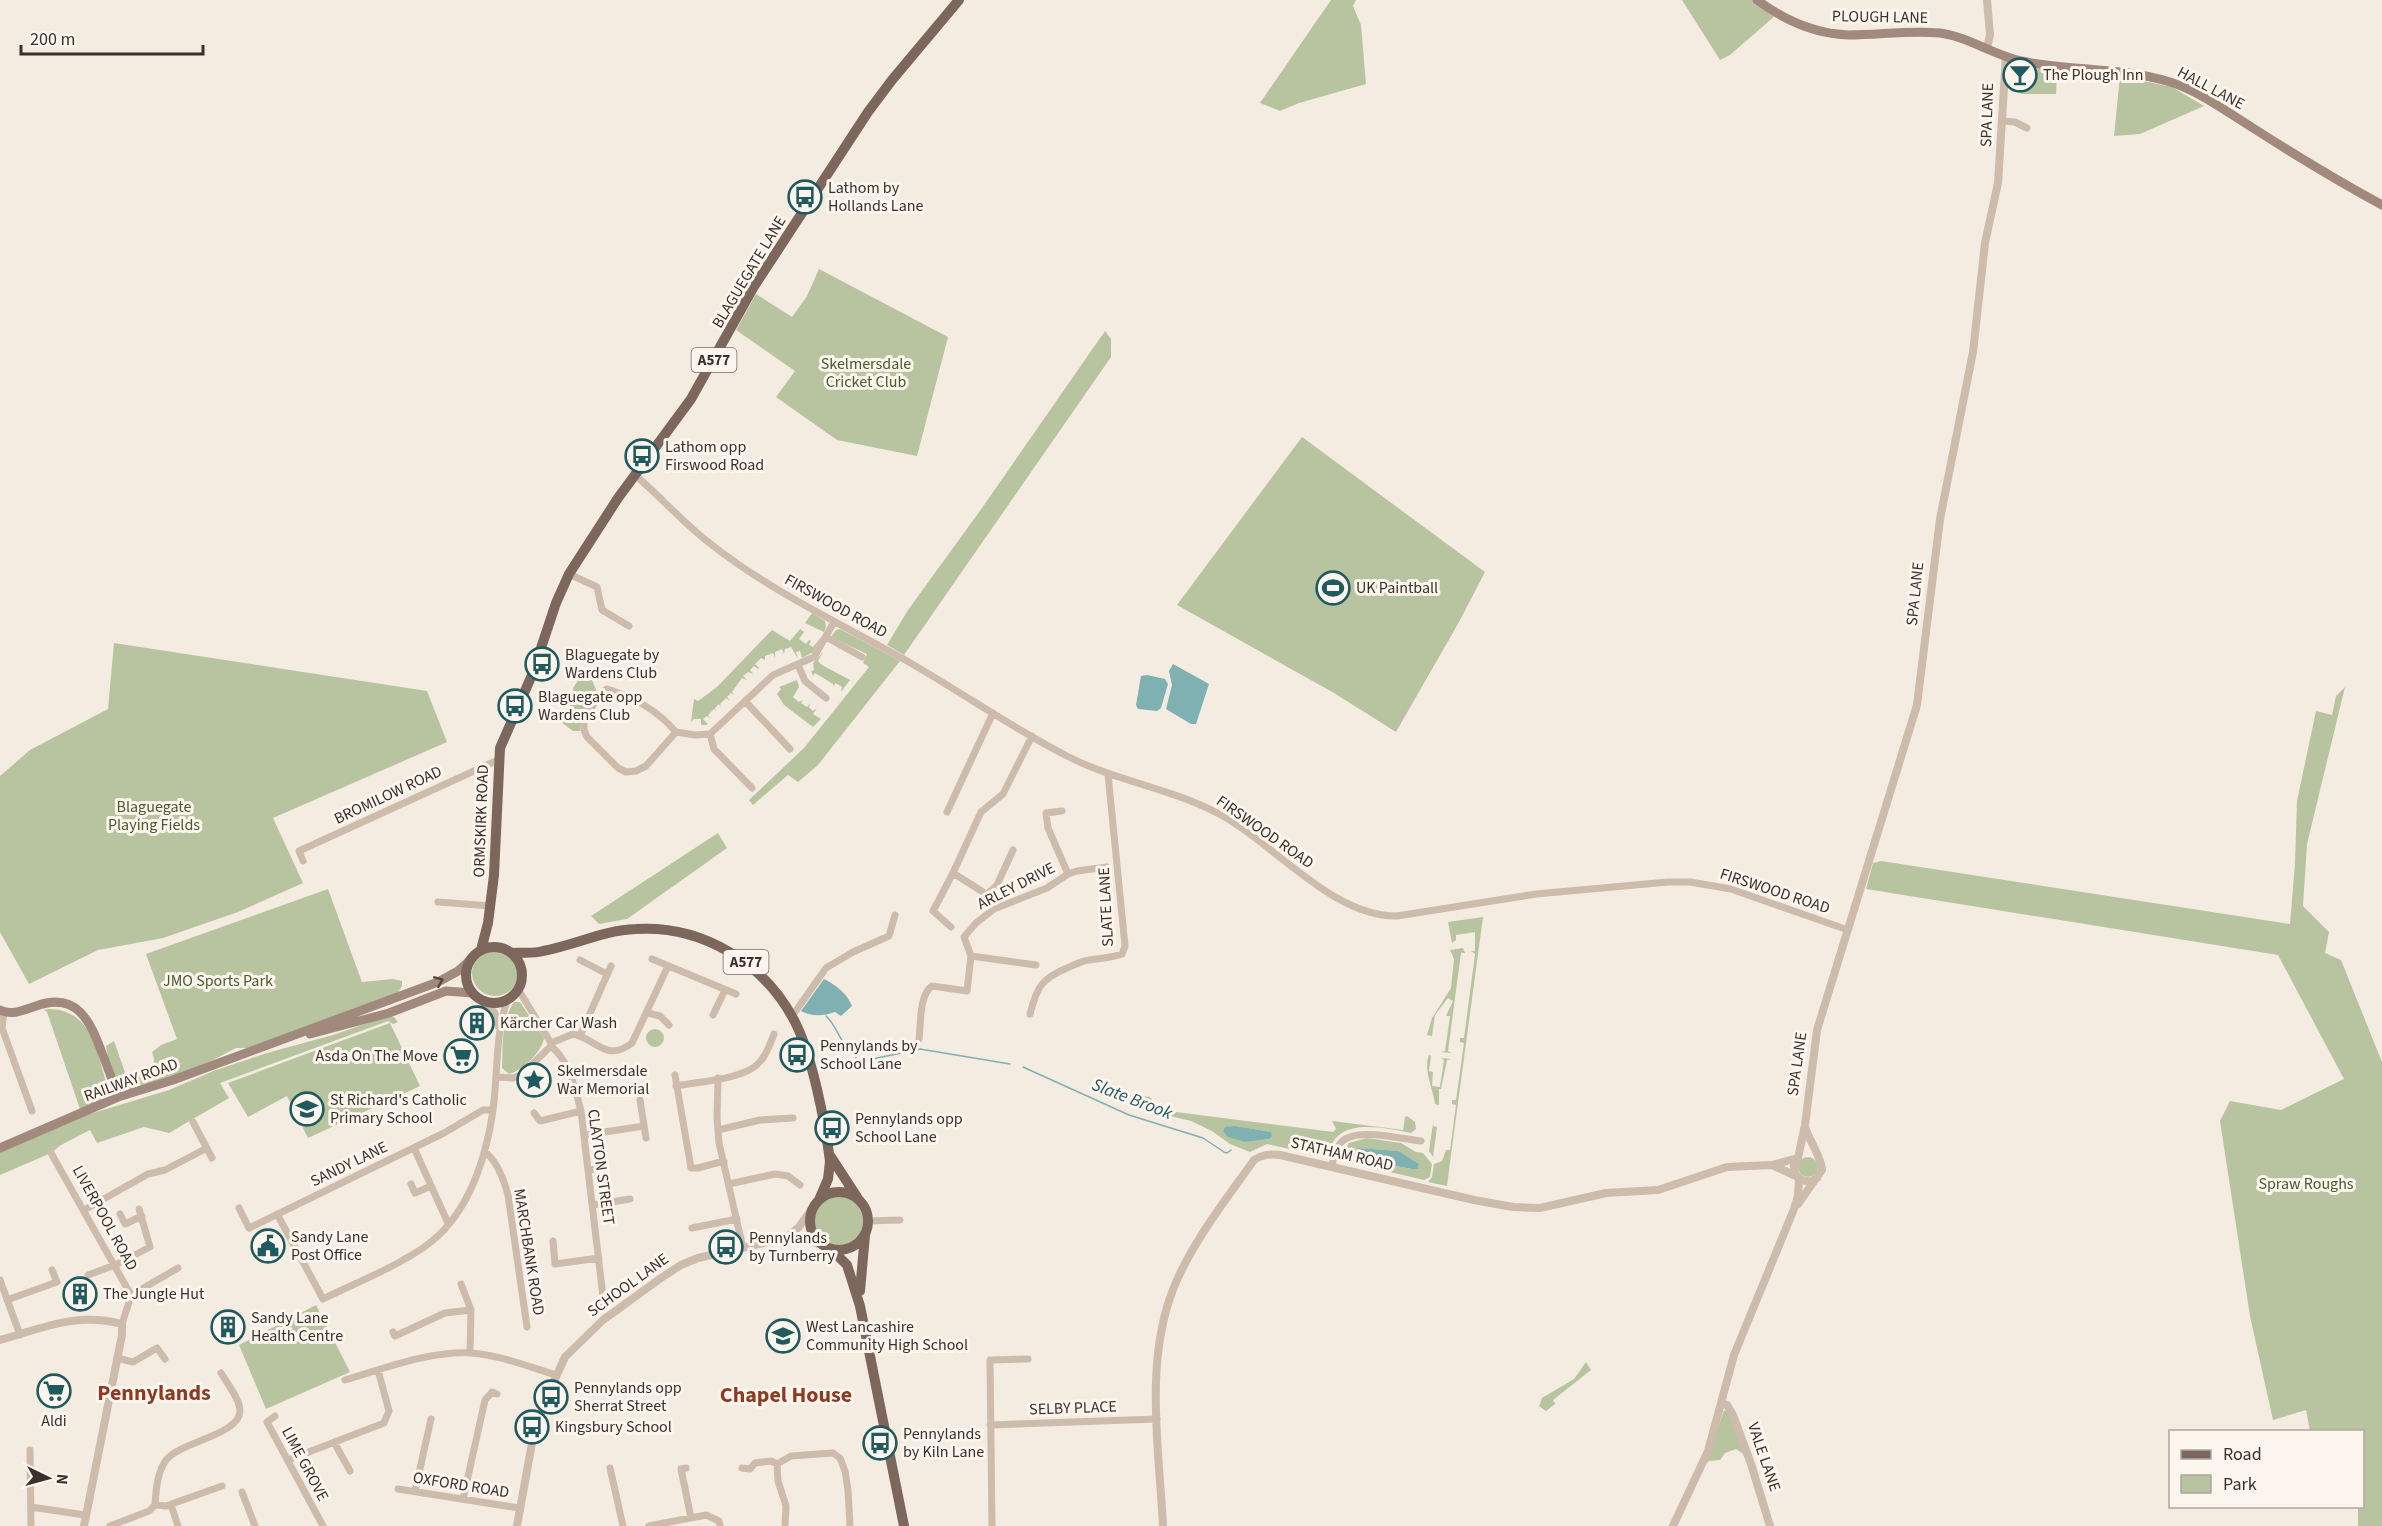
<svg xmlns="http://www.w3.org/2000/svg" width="2382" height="1526" viewBox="0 0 2382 1526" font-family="'Source Sans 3',sans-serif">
<rect width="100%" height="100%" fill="#f4ebe1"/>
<!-- green -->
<path fill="#b8c4a0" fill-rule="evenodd" d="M1331,0H1356L1353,6L1361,25L1366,84L1299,103L1280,111L1260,103Z
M1682,0H1754L1776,15L1730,55L1720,60Z
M2037,67L2057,69L2056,94H2021V86H2029L2037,80Z
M2120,76L2172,87L2204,106L2140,134L2114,136Z
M819,269L948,337L917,456L837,440L776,397L795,371L736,330L756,294L792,317L807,296Z
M1105,331L1111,339V357L904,655L887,645L908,610L982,508Z
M1302,437L1485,572L1459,622L1396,732L1334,693L1177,605Z
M812,613L825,621L826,627L824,632L805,623Z
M800,629L804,632L799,639L806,644L809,640L811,641L809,645L813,647L822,636L813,652L802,658L800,651L796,652L798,659L791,647L785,649L784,654L782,649L775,652V658L773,653L765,656V660L761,658L755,664L759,668L758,669L754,666L750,670L753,674L748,672L743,676L747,680L742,678L732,692L734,695L731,693L727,697L730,701L726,698L720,704L721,707L719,704L715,708L716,711L714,709L708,715L711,719L707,716L703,719L708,724L706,725H701V719H694L691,722L694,699L698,701L717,687L772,630L790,641Z
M840,629L900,661L818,765L798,782L788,775L753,805L749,800L804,748L869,667L863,663L867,654L831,637L836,630Z
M114,643L427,691L447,742L273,818L303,883L238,912L163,938L98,950L29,984L0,932V776L30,750L108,709Z
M823,652L818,661L822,665L850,680L841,692L842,687L836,683L833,686V684L815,673L813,676L811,671L814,670L813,663Z
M579,679L592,680L597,692L581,724L580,731H573L561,722L574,698L573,688Z
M797,680L799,687L793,697L799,702L803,700L801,703L807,707L810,703L809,707L813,711L817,708L813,714L821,719L813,727L784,705L777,694L781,689L779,687Z
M2345,687L2307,844L2303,906L2329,932L2325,953L2341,960L2382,1062V1526H2358V1507L2362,1506V1432L2310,1431L2306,1410L2273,1420L2250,1316L2220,1121L2230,1101L2281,1110L2344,1079L2278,955L1866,889L1873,863L1881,861L2290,924L2295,863L2297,801L2316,711L2332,715L2336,696Z
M718,833L727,848L627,919L599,924L591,916Z
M328,889L362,982L393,979L402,981V986L398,993L250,1048H236L192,1071L128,1089L120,1086L110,1067L106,1046L114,1041L126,1075L135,1077L153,1068L154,1059L152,1052L161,1045L177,1039L146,954Z
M1483,917L1451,1155L1447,1186L1428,1182L1432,1177L1434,1164L1442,1161L1446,1150H1450L1456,1105L1452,1104V1100H1456L1464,1043L1460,1042V1038H1464L1475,954L1471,951H1475V932L1456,935V940L1452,943L1448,922Z
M1463,948L1465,953H1461L1448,1051L1452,1053L1441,1052L1445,1051L1450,1016H1446L1453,1001L1448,998L1435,1015L1432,1036L1427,1035L1432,1018L1451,988L1454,959L1450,950Z
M472 973a23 23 0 1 1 46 0a23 23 0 1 1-46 0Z
M514,1002H520L544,1038C542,1052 522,1071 509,1074L502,1068C503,1046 501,1021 514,1002Z
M48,1009C94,1009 97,1056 109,1091L96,1103L80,1109L47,1012L44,1010Z
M385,1017H394L398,1022L393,1024L388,1021L220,1083L229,1098L169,1133L144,1127L97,1143L90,1130L61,1145L51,1153L0,1175V1148L83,1116L169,1090L216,1070L267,1053L333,1035Z
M390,1023L420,1086L308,1138L287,1096L248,1117L228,1083Z
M646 1038a9 9 0 1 1 18 0a9 9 0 1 1-18 0Z
M1429,1055L1431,1056L1429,1071L1433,1072L1432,1086L1440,1087L1444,1060L1441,1058L1451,1059L1447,1060L1441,1089H1439V1105L1435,1104C1433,1088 1423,1071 1429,1055Z
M1104,1092L1150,1097L1160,1110L1333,1132L1336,1129L1332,1121L1403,1130L1405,1117L1407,1116L1415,1122L1416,1129L1411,1133C1390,1129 1353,1120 1337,1137C1331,1143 1330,1151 1324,1157L1323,1154L1317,1155L1267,1144L1250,1152L1230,1144L1212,1131L1191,1121L1162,1114ZM1236,1126L1271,1132L1269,1139L1246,1142Z
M1434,1117L1433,1126L1437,1127L1433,1157L1429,1151Z
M1367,1138L1401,1143L1416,1152L1423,1153L1432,1164L1430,1177L1424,1180L1351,1163L1349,1161L1346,1162L1344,1152L1349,1143ZM1358,1148L1399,1151L1419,1164V1167L1412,1169L1351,1157Z
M1798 1167a10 10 0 1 1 20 0a10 10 0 1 1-20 0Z
M813 1221a25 25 0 1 1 50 0a25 25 0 1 1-50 0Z
M316,1305L350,1372L266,1409L239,1345Z
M1586,1362L1591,1370L1553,1400L1555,1404L1546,1411L1539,1406L1542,1398L1574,1379Z
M1724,1410L1728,1412L1745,1455L1736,1449L1725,1453L1720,1460L1709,1461L1706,1464Z"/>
<!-- water -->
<path fill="#7fb0b2" d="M1173,664L1209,684L1196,724H1191L1166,709L1172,685L1169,671Z
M1147,675L1165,679L1168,684L1161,708L1157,711L1138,709L1136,705L1141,676Z
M824,979C837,986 846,992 852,1006L841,1016L835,1012C823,1016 813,1017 801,1011Z
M1236,1126L1271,1132L1272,1136L1269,1139L1246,1142L1228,1137L1223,1131L1225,1127Z
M1358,1148L1399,1151L1419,1164L1418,1169H1412L1351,1157L1352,1152Z"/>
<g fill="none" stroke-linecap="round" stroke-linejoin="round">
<!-- stream -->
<path stroke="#7fb0b2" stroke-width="1.5" d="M826,1016C838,1027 840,1045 855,1054L857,1062H862
M863,1063L868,1060L920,1049L1010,1064
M1023,1067L1129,1115L1203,1138L1224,1152L1227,1153L1231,1150"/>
<!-- minor -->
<path stroke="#cdbbac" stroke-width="7" d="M2002,121L2015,122L2027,128
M635,475C661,497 684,524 712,545C772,592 841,624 907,661C961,692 1012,728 1067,756C1115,781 1171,788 1219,814C1274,843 1332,917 1397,916L1536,894L1668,882H1690L1731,889L1848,930
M569,574L597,587L602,610L629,626
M826,637L862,657
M798,665L805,681L826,698
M607,689C634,697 658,711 676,732L646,766L636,771L626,772L618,768L587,737L584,730V722L599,694Z
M745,701L790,749
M676,732L695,735L710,734
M710,734L773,675L814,657L834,622
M710,734L714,749L752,788
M1062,811L1046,813L1048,828L1068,874
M947,812L993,713
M303,861L299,851L498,760
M986,895L997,885L1013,850
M438,902L491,906
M994,909L983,892L953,873L981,812L1003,794L1032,736
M951,927L933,911L953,873
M971,956L964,937L976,923L994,909L1047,888L1068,874L1077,871L1107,867
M971,956L1036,965
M652,959L736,994
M580,960L607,974
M518,989L551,1043
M484,1002L495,1013L498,1026
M4,1012L2,1028L32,1111
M795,1012L826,968L853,952L889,936L895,915
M648,1013L660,1016L669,1025
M1030,1014C1037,987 1041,979 1067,968C1074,965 1081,961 1089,960C1100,958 1112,958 1122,954L1125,946L1108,774
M713,1015L725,990
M580,1036L611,966
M919,1039C921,1024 919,995 932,986L967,991L971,956
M551,1043L573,1034C597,1039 606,1063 632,1043L668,966
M551,1046C570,1062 575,1088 581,1111L604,1305
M675,1075L691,1168H698L724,1161
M496,1077L513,1078L521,1075L551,1046V1043
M718,1078L717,1118L719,1143L743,1248
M676,1086C697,1082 732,1080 751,1069C764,1062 769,1047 774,1034
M640,1100L646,1138
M534,1113L540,1121L581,1111
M193,1122L212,1158
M718,1130L760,1120L793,1118
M585,1135L644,1126
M414,1148L448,1223
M485,1152C498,1162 504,1180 508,1195L527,1327
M51,1153L132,1297
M1331,1167C1334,1160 1335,1151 1339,1145C1351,1125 1401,1139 1421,1141
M589,1170L602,1168
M411,1184L415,1193L431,1186
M729,1184L775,1174L788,1176L800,1185
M593,1205L630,1199
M239,1208L249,1228L444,1133L483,1110H493
M84,1210L148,1174L165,1170L207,1148
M120,1214L125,1224L142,1216
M277,1214L323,1299C357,1282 412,1261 439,1235C472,1203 487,1153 493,1110C498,1073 495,1036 507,1001
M868,1221L900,1220
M692,1228L737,1219
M553,1241L555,1264L599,1258
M88,1275L115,1265L150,1247L139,1209
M0,1280L20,1335
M461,1284L471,1310L470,1353
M7,1300L57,1282L52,1270
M122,1324L129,1302L135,1293L178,1268
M393,1332L395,1336L445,1313L471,1310
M117,1358L133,1362L157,1348L165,1359
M345,1380C385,1368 429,1351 471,1353C500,1355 529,1367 556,1375
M275,1416L267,1422L323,1526
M990,1425L1157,1419
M334,1442L350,1471
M30,1450L31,1526
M288,1460L384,1423L389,1411L378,1370
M610,1468L623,1526
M686,1468L681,1469L691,1518
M742,1468L750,1469L755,1463L771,1461L777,1464
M398,1489L519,1508
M415,1491L431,1419
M242,1492L255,1526
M463,1499L485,1400L492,1392L497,1394
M155,1505C156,1490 157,1473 166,1460C181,1441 241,1435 240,1410C239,1398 227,1383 221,1373
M171,1505L178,1526
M31,1507L85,1515
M110,1526L149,1511L155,1505L166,1506L222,1486
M649,1526L706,1515L719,1521L720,1526
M785,1526L786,1506L778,1481L777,1464L791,1456L833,1453L840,1458L845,1471L848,1490L850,1526
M992,1526L990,1360L1028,1359"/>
<!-- tertiary -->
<path stroke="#cdbbac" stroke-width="8" d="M1987,48L1990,35L1987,0
M1772,1165L1798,1177
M1817,1178L1810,1182L1802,1180L1795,1174L1794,1166L1798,1158L1805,1125L1817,1030L1917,705L1940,519L1973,352L1985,243L1998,183L2006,56
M1798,1204L1822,1170C1822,1159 1809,1140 1805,1127
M786,1238L799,1227L814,1206
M0,1340C43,1328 76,1312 122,1324V1335L84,1526
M1722,1403L1727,1405L1733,1415L1751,1464L1770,1526
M517,1526L532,1443L544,1403L565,1357L603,1320L661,1278L681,1265L698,1258L786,1238L805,1239L827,1247
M1163,1526C1159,1448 1144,1361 1174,1287C1193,1241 1225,1201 1254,1160C1263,1154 1270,1154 1280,1155L1474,1200L1513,1207L1540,1208L1606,1193L1658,1190L1727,1167L1772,1165L1798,1158
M1673,1526L1708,1451L1734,1355L1794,1209L1798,1196L1799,1178"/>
<!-- secondary -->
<path stroke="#a18a7d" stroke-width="9" d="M1757,0C1784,20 1815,34 1849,35C1879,35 1909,30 1940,33C1969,37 1993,55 2021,61C2070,71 2122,67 2170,82C2199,91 2227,112 2253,128C2295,155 2338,181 2382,205
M0,1010C12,1016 24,1010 36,1006C77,991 90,1021 102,1053C108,1068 113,1082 118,1097
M310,1034L389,1013L446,991L472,993
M0,1148L118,1097L173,1080L438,982L458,971L469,961"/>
<!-- primary -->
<path stroke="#7d675c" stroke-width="10" d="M466 975a28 28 0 1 1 56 0a28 28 0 1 1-56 0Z
M481,950L488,923L494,875L500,748L532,675L556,603L569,574L618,498L691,399L753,288L868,112L892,80L959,0
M511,953C522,952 533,954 543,951C575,945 604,930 636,929C702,925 763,962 794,1020C812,1054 825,1122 830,1161L828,1179L819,1200
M831,1157L857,1197
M810 1221a29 29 0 1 1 58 0a29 29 0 1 1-58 0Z
M831,1249L847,1265L860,1306L904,1526
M860,1291L865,1235"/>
</g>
<!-- one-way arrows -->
<defs><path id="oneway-chevron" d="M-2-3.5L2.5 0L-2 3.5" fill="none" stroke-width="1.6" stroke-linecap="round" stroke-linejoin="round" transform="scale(1.5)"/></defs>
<use stroke="#544640" href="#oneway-chevron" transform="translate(439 981) rotate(-23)"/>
<!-- icons -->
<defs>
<symbol id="bar-ring" viewBox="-11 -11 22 22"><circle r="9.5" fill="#fbf5ee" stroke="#1f5a5e" stroke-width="1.5"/><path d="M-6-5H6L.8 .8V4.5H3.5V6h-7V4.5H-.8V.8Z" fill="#1f5a5e"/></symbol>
<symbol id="bus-ring" viewBox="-11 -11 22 22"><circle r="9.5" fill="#fbf5ee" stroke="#1f5a5e" stroke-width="1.5"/><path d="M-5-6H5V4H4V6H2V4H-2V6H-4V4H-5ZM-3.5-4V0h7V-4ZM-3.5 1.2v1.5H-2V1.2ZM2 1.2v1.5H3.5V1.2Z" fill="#1f5a5e"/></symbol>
<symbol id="stadium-ring" viewBox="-11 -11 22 22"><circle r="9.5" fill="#fbf5ee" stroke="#1f5a5e" stroke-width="1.5"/><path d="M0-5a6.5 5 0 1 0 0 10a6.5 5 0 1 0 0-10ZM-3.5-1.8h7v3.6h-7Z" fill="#1f5a5e"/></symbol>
<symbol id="building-ring" viewBox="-11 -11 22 22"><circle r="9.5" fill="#fbf5ee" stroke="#1f5a5e" stroke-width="1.5"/><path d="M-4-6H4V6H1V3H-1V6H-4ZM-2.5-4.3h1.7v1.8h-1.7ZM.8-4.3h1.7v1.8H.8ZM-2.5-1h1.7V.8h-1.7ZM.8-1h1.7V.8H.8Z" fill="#1f5a5e"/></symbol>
<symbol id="supermarket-ring" viewBox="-11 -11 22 22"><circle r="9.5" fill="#fbf5ee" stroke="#1f5a5e" stroke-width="1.5"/><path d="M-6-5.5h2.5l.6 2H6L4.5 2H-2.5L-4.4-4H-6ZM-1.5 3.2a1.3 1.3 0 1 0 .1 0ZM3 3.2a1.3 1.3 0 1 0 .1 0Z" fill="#1f5a5e"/></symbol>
<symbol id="sight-ring" viewBox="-11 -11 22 22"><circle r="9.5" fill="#fbf5ee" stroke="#1f5a5e" stroke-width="1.5"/><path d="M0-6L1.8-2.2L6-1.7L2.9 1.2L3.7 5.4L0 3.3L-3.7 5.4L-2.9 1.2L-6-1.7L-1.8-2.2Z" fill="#1f5a5e"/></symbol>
<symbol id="school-ring" viewBox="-11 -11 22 22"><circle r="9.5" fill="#fbf5ee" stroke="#1f5a5e" stroke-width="1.5"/><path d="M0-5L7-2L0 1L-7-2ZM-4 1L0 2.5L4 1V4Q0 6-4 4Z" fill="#1f5a5e"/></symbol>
<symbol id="civic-ring" viewBox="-11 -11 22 22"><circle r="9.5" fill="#fbf5ee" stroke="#1f5a5e" stroke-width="1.5"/><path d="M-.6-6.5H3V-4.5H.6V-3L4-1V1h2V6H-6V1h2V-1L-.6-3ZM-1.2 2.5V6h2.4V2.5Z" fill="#1f5a5e"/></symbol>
</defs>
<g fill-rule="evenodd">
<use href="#bar-ring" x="2001" y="56" width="38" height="38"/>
<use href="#bus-ring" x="786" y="178" width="38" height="38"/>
<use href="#bus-ring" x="623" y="437" width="38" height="38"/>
<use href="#stadium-ring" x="1314" y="569" width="38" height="38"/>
<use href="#bus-ring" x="523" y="645" width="38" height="38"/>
<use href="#bus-ring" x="496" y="687" width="38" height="38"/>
<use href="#building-ring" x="458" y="1004" width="38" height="38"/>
<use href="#bus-ring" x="778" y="1036" width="38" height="38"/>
<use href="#supermarket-ring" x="442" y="1037" width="38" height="38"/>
<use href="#sight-ring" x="515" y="1061" width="38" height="38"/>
<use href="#school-ring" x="288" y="1090" width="38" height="38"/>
<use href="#bus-ring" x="813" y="1109" width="38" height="38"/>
<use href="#civic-ring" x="249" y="1227" width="38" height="38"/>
<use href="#bus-ring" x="707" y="1228" width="38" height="38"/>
<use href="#building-ring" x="61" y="1275" width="38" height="38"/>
<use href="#building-ring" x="209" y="1308" width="38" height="38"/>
<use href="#school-ring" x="764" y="1317" width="38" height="38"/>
<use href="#supermarket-ring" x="35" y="1372" width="38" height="38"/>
<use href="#bus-ring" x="532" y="1378" width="38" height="38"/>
<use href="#bus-ring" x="513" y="1408" width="38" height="38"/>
<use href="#bus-ring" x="861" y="1424" width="38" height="38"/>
</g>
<g text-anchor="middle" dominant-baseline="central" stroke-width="6" stroke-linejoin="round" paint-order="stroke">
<!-- shield labels -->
<g fill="#fbf5ee" stroke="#756b66" stroke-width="1.5">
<rect x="691.5" y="348" width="45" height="24" rx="4.5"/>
<rect x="723.5" y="950" width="45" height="24" rx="4.5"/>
</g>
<g font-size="15" font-weight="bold" fill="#3b302b">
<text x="714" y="360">A577</text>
<text x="746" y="962">A577</text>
</g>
<!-- street labels -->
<g font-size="16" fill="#3b302b" stroke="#fbf5ee">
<text transform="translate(1880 17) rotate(1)">PLOUGH LANE</text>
<text transform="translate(2211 88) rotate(28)">HALL LANE</text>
<text transform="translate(1987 115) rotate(-88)">SPA LANE</text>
<text transform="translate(749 272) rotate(-59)">BLAGUEGATE LANE</text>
<text transform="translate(1915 594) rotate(-84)">SPA LANE</text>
<text transform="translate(836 606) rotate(29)">FIRSWOOD ROAD</text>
<text transform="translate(388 795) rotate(-25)">BROMILOW ROAD</text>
<text transform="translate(481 821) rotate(-88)">ORMSKIRK ROAD</text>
<text transform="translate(1265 832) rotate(35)">FIRSWOOD ROAD</text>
<text transform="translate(1016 886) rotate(-27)">ARLEY DRIVE</text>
<text transform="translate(1775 891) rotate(18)">FIRSWOOD ROAD</text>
<text transform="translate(1106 907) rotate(-93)">SLATE LANE</text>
<text transform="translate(1797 1064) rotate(-82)">SPA LANE</text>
<text transform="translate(131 1080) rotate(-20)">RAILWAY ROAD</text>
<text transform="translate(1342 1154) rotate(13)">STATHAM ROAD</text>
<text transform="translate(349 1164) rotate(-26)">SANDY LANE</text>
<text transform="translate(601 1167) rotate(82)">CLAYTON STREET</text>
<text transform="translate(105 1218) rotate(61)">LIVERPOOL ROAD</text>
<text transform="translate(529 1252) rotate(81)">MARCHBANK ROAD</text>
<text transform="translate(628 1285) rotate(-36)">SCHOOL LANE</text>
<text transform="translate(1073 1408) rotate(-2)">SELBY PLACE</text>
<text transform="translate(1764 1457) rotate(71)">VALE LANE</text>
<text transform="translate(305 1464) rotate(62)">LIME GROVE</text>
<text transform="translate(461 1485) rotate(9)">OXFORD ROAD</text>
</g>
<!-- poi labels -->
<g font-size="16" fill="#3b302b" stroke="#fbf5ee" text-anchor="start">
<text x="2043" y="75">The Plough Inn</text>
<text x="828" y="188">Lathom by<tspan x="828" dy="18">Hollands Lane</tspan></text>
<text x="665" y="447">Lathom opp<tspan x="665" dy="18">Firswood Road</tspan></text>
<text x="1356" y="588">UK Paintball</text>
<text x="565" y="655">Blaguegate by<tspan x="565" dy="18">Wardens Club</tspan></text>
<text x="538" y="697">Blaguegate opp<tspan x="538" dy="18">Wardens Club</tspan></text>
<text x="500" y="1023">Kärcher Car Wash</text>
<text x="820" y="1046">Pennylands by<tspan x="820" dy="18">School Lane</tspan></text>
<text x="438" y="1056" text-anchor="end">Asda On The Move</text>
<text x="557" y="1071">Skelmersdale<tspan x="557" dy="18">War Memorial</tspan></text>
<text x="330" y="1100">St Richard's Catholic<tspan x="330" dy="18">Primary School</tspan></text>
<text x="855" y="1119">Pennylands opp<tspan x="855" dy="18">School Lane</tspan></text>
<text x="291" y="1237">Sandy Lane<tspan x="291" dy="18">Post Office</tspan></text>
<text x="749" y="1238">Pennylands<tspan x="749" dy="18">by Turnberry</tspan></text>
<text x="103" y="1294">The Jungle Hut</text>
<text x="251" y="1318">Sandy Lane<tspan x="251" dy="18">Health Centre</tspan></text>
<text x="806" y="1327">West Lancashire<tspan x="806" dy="18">Community High School</tspan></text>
<text x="574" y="1388">Pennylands opp<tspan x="574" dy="18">Sherrat Street</tspan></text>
<text x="54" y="1421" text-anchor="middle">Aldi</text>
<text x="555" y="1427">Kingsbury School</text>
<text x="903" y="1434">Pennylands<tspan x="903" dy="18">by Kiln Lane</tspan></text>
</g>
<!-- park labels -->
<g font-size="16" fill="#4a5a2e" stroke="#fbf5ee">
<text x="866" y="364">Skelmersdale<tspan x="866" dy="18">Cricket Club</tspan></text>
<text x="154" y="807">Blaguegate<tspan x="154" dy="18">Playing Fields</tspan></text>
<text x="218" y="981">JMO Sports Park</text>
<text x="2306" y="1184">Spraw Roughs</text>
</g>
<!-- water labels -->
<g font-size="18" font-style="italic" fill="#1f5a5e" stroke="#fbf5ee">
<text transform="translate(1132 1099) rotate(21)">Slate Brook</text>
</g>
<!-- district labels -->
<g font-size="22" font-weight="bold" fill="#8c3b22" stroke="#fbf5ee">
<text x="154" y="1393">Pennylands</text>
<text x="786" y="1395">Chapel House</text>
</g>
</g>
<!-- legend -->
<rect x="2169" y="1430" width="195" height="78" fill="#fbf5ee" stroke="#aea6a0" stroke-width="1.5"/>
<rect x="2181" y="1450" width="30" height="9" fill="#7d675c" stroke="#aea6a0" stroke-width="1.5"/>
<text x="2223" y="1460" font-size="18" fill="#3b302b">Road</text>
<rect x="2181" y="1475" width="30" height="18" fill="#b8c4a0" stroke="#aea6a0" stroke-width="1.5"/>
<text x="2223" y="1490" font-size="18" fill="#3b302b">Park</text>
<!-- north arrow -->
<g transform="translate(48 1478) rotate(95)" stroke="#fbf5ee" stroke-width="4.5" paint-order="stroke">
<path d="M0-4.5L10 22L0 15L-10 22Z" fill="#3b302b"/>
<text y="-9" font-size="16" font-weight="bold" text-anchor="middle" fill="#3b302b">N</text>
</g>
<!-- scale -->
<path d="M21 45v9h182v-9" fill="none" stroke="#3b302b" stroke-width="3"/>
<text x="30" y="45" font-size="18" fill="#3b302b" stroke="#fbf5ee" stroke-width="4.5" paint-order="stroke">200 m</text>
</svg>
